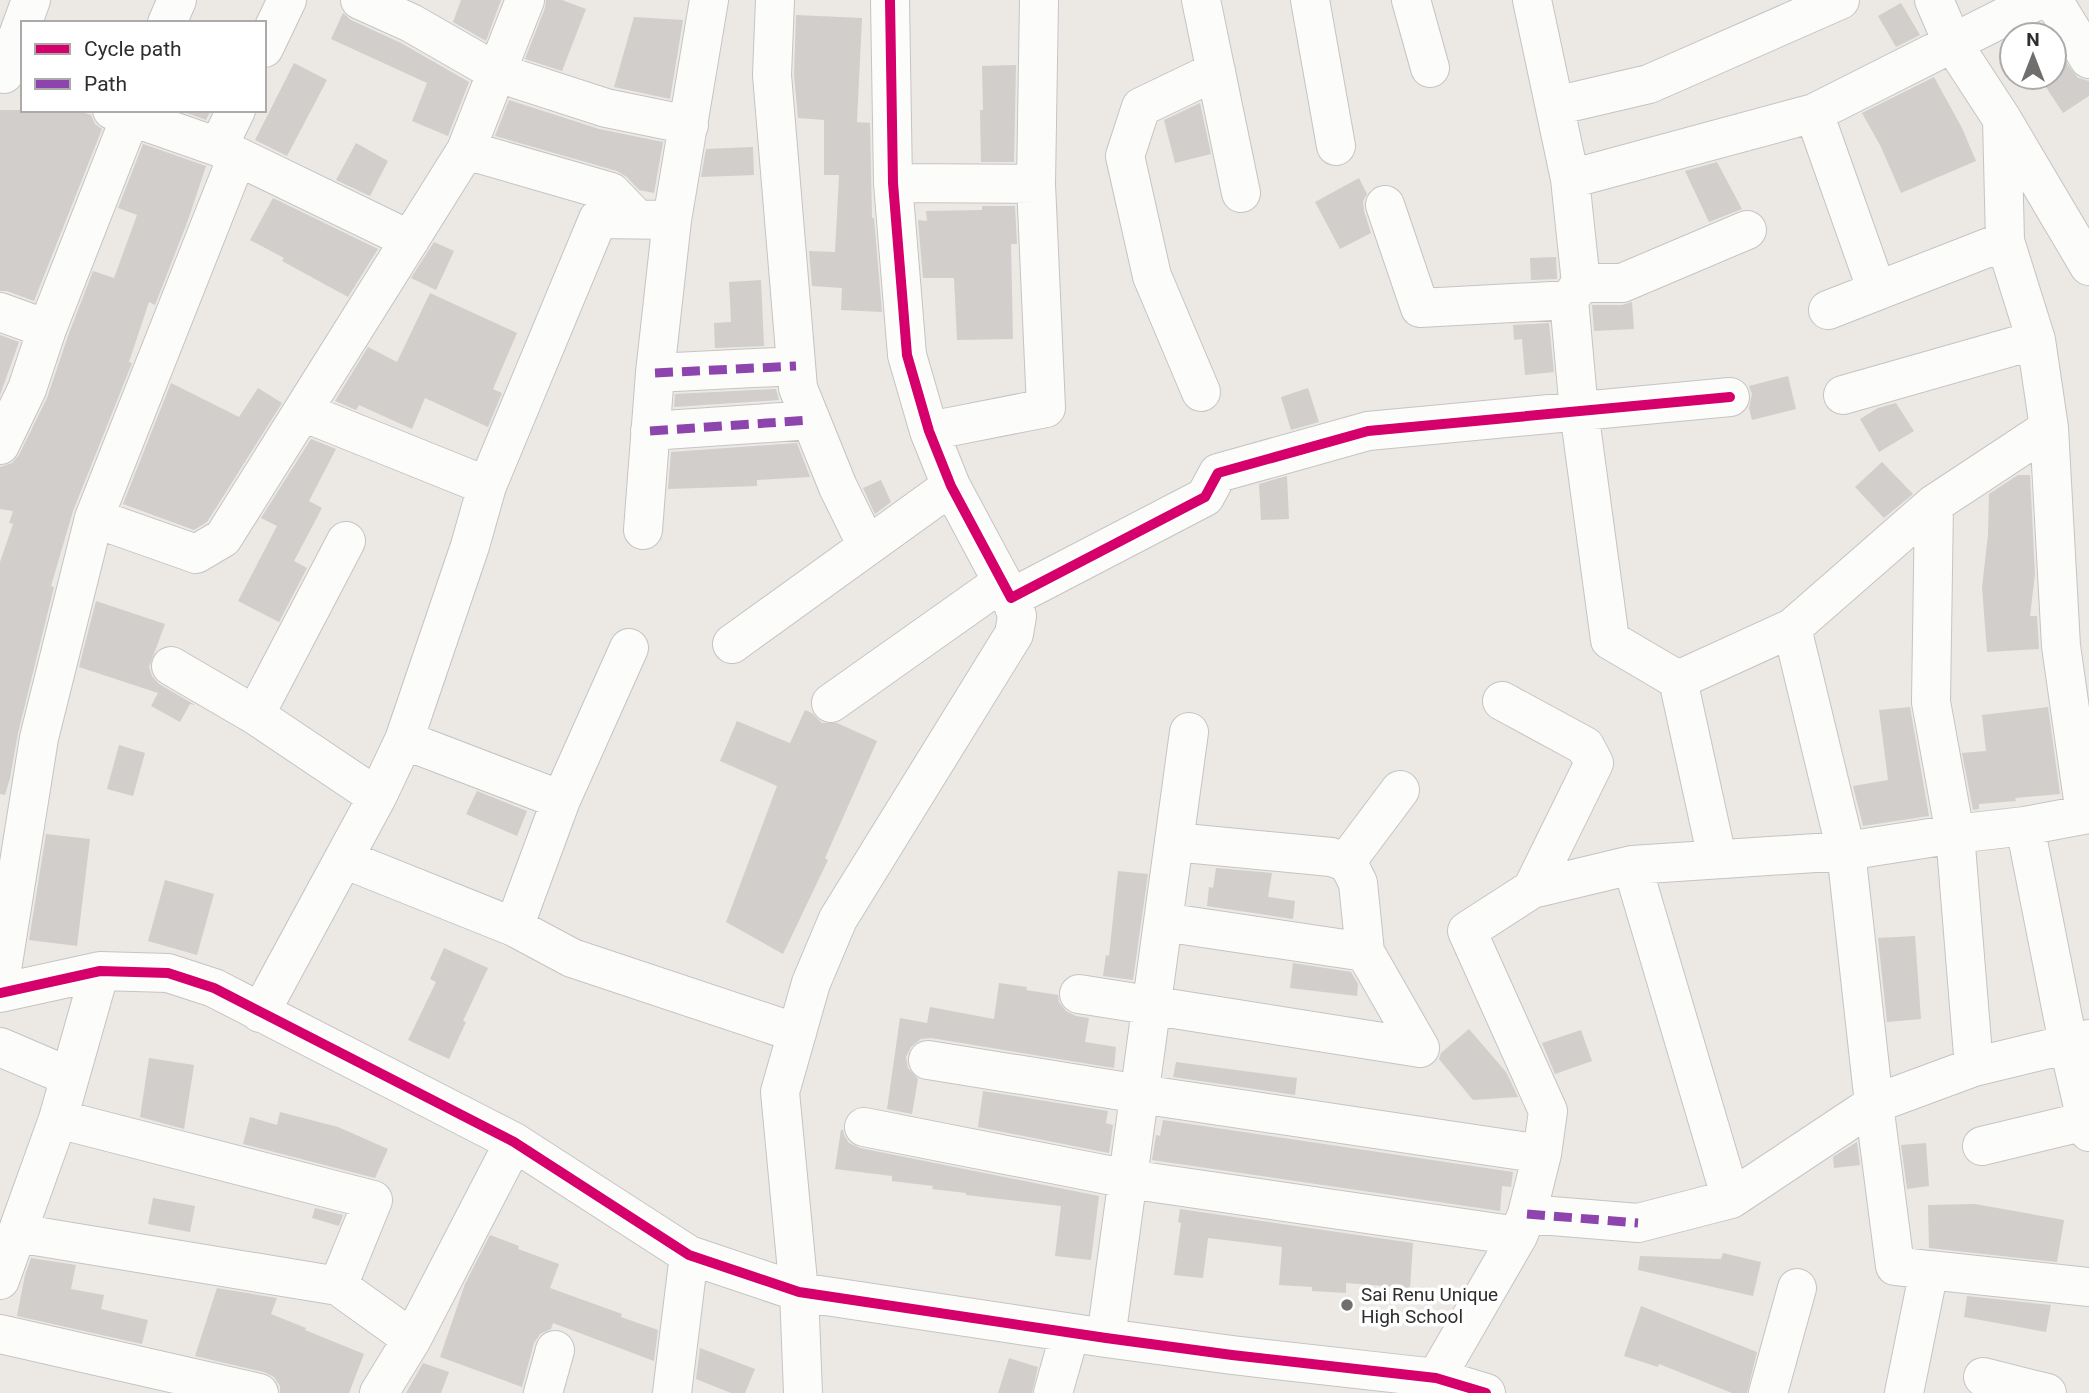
<svg xmlns="http://www.w3.org/2000/svg" width="2089" height="1393" viewBox="0 0 2089 1393" font-family="Roboto,sans-serif">
<rect width="100%" height="100%" fill="#ece8e4"/>
<!-- building -->
<path fill="#d1cecb" d="M461,0H501L486,41L453,22Z
M546,0H562L586,9L562,71L525,59L545,8Z
M1901,3L1920,35L1896,47L1878,16Z
M343,13L351,20L401,43L469,82L448,136L412,121L427,83L331,39Z
M796,15L862,18L857,122L870,123L872,218H874L882,312L841,310L842,288L812,286L809,251L835,252L839,175H824V120L798,118L794,75Z
M634,17L683,20L670,99L614,87Z
M2065,61L2078,78L2089,81V96L2063,113L2040,78L2054,77V68Z
M294,63L327,80L287,156L255,140Z
M1016,65L1014,162H981L980,110H983L982,66Z
M1934,77L1962,128L1976,161L1901,193L1881,147L1862,113Z
M509,100L599,129L663,142L654,193L639,190L627,177L617,171L495,136Z
M1200,103L1211,154L1175,163L1164,120Z
M0,110H75L91,115L95,124L102,129L34,301L7,291H0Z
M179,110H211L206,120Z
M356,143L388,161L370,196L336,180Z
M143,144L206,166L188,220L155,305L149,302L129,362L132,363L73,511L51,586L54,587L18,733L10,778L5,795L0,794V562L13,524L9,523L13,511L0,509V467L12,463L19,455L47,398L68,336L93,271L114,278L137,215L118,208Z
M753,147L754,175L701,177L706,149Z
M1717,162L1742,209L1709,222L1685,171Z
M1359,178L1367,194L1363,201L1364,211L1371,233L1340,249L1315,202Z
M273,198L378,249L348,297L282,261L284,258L250,240Z
M982,206H1015L1017,244H1011L1013,339L957,340L954,278H923L918,220L927,221L926,211L982,210Z
M434,242L454,251L436,290L411,278Z
M1556,257L1557,279L1531,280L1530,258Z
M761,280L764,346L715,348L714,323L731,322L729,282Z
M430,293L517,333L493,389L502,393L488,427L425,398L412,429L359,405L356,410L335,401L368,347L397,362Z
M1632,302L1634,329L1594,331L1592,305H1622Z
M1549,323L1554,372L1525,375L1522,339L1514,340L1513,325Z
M0,335L19,342L0,395Z
M1788,376L1796,409L1752,420L1749,408L1752,394L1749,386Z
M171,383L239,417L258,388L282,403L207,522L194,530L123,504Z
M1308,388L1319,422L1291,430L1281,397Z
M776,389L779,400L674,407L675,394Z
M1896,403L1914,431L1879,452L1860,419L1878,408Z
M311,439L336,449L309,501L322,508L294,561L307,568L279,622L238,601L277,526L261,518Z
M797,443L810,477L757,480V486L668,489L671,452Z
M1882,462L1913,494L1884,518L1855,487Z
M2018,475H2030L2035,574L2030,616H2037L2039,649L1987,652L1982,587L1988,535L1989,494Z
M1287,476L1289,519L1261,520L1259,484Z
M881,480L891,502L875,514L863,488Z
M96,601L165,624L149,667L152,676L159,684L195,705L190,704L180,722L151,706L158,693L79,667Z
M1910,707L1929,816L1863,826L1853,786L1888,780L1879,710Z
M2048,707L2060,794L2015,798L2016,801L1979,804V809L1973,810L1962,753L1986,751L1982,715Z
M805,710L812,713L822,723H837L877,741L825,858L828,860L783,954L726,922L777,786L720,761L737,721L790,743Z
M119,745L145,753L133,796L107,789Z
M477,791L527,811L517,836L466,814Z
M46,834L90,839L77,946L29,940Z
M1216,868L1272,873L1268,897L1295,901L1293,919L1207,906L1209,887L1213,888Z
M1118,871L1148,874L1133,980L1103,976L1106,955L1109,956Z
M165,880L214,894L197,955L148,941Z
M1915,936L1921,1019L1887,1022L1878,938Z
M444,948L488,968L463,1021L466,1022L449,1059L408,1040L436,982L430,979Z
M1293,963L1351,972L1358,984L1357,996L1290,988Z
M999,983L1027,987L1026,990L1058,995L1059,1002L1066,1011L1076,1016L1089,1018L1085,1042L1116,1047L1114,1068L931,1038L921,1039L911,1047L906,1057L908,1068L918,1079L912,1114L887,1109L900,1018L927,1023L930,1007L994,1019Z
M1469,1029L1506,1072L1518,1097L1473,1100L1439,1059L1441,1053Z
M1581,1030L1592,1061L1555,1074L1542,1043Z
M149,1058L194,1065L184,1129L140,1117Z
M1176,1062L1297,1078L1295,1095L1173,1077Z
M983,1091L1108,1111L1106,1123L1113,1125L1109,1153L978,1127Z
M280,1112L338,1127L388,1149L375,1178L243,1144L250,1117L277,1125Z
M1163,1120L1513,1172L1511,1187L1502,1186L1500,1211L1152,1160L1156,1135L1160,1136Z
M841,1130H843L844,1135L849,1143L860,1148L1099,1196L1091,1260L1055,1256L1061,1206L966,1195V1193L932,1189L933,1186L892,1181V1176L835,1169Z
M1857,1142L1860,1165L1834,1168L1833,1157Z
M1926,1143L1929,1186L1907,1189L1901,1145Z
M153,1198L195,1206L190,1232L148,1224Z
M1975,1204L2064,1220L2057,1262L1929,1248L1928,1205Z
M315,1208L343,1215L339,1226L312,1218Z
M1180,1209L1413,1243L1410,1288L1346,1283V1293L1312,1291V1287L1279,1285L1282,1247L1208,1238L1203,1278L1174,1275L1181,1223L1178,1222Z
M490,1235L519,1246L518,1249L559,1264L550,1288L622,1314L621,1317L658,1330L654,1361L553,1323L551,1329L540,1334L534,1343L522,1387L440,1357L465,1284Z
M1723,1253L1761,1262L1753,1296L1638,1270L1640,1256L1721,1259Z
M31,1258L76,1265L71,1289L104,1295L101,1309L148,1320L142,1344L17,1316L25,1275Z
M217,1288L277,1298L271,1314L306,1328L305,1330L364,1354L349,1393H280V1386L274,1377L264,1372L195,1356Z
M1967,1296L2051,1305L2046,1332L1964,1317Z
M1641,1306L1757,1352L1747,1393H1732L1659,1364L1658,1367L1624,1356Z
M700,1348L755,1369L745,1393H731L696,1379Z
M1009,1358L1038,1367L1032,1393H998Z
M423,1363L449,1372L441,1393H406Z"/>
<g fill="none" stroke-linecap="round" stroke-linejoin="round">
<defs>
<path id="minor" d="M360,0L411,23L498,73L606,108L689,125
M775,0L772,75L798,388L838,487L867,546
M890,0L893,183L907,355L929,431L951,486L1011,598L1205,497L1218,473L1368,431L1730,397
M1201,0L1241,193
M1310,0L1336,146
M1411,0L1430,68
M1532,0L1570,179L1581,283L1569,300L1579,411L1610,640L1678,680L1717,858
M1934,0L1953,44L2002,119L2089,266
M2053,0L2089,59
M167,23L177,0
M264,48L287,0
M4,74L31,0
M1555,106L1649,84L1840,0
M112,110L218,147L410,240
M1814,113L1877,291
M2002,119L2005,241L2036,340L2049,428L2061,646L2085,814
M218,147L236,110
M466,150L611,192L637,219
M1570,179L1814,113L2038,0
M893,183L1036,184
M1385,205L1420,308L1569,300
M1581,283H1622L1747,230
M1828,310L2005,241
M0,312L47,329
M655,373L796,366
M1201,392L1152,276L1125,156L1141,107L1216,71
M1843,395L2036,340
M303,412L487,486
M650,431L811,420
M929,431L1046,408L1036,184L1039,0
M0,445L27,389L47,329L133,110
M1934,504L1931,702L1955,834L1974,1067
M94,518L196,554L223,538L466,150L525,0
M643,530L655,373L672,220L709,0
M1792,628L1846,851L1874,1104L1895,1266L1929,1270L1904,1393
M732,644L951,486
M171,666L255,715L377,797
M1678,680L1792,628L1934,504L2049,428
M1502,701L1585,746L1594,763L1532,889
M831,703L1002,582
M255,715L346,541
M404,740L561,800
M2025,826L2068,1043L2089,1132
M1174,842L1331,857L1346,862L1351,869L1358,883L1365,952L1420,1048
M344,859L514,927L561,800L629,648
M1346,862L1400,790
M1632,865L1731,1199
M1163,922L1365,952
M514,927L572,958L797,1033
M0,982L39,738L94,518L237,157
M0,993L100,971L168,973L214,988L514,1142L689,1255L799,1292L1106,1338L1232,1355L1436,1378L1486,1393
M1079,994L1420,1048
M260,1013L377,797L404,740L470,546L487,486L598,219L672,220
M0,1047L70,1077
M928,1060L1140,1094L1542,1154
M58,1119L373,1200L338,1286
M864,1127L1128,1179L1518,1236
M1982,1146L2086,1121
M1527,1214L1638,1223L1731,1199L1874,1104L1974,1067L2089,1039
M17,1233L338,1286L412,1339
M1929,1270L2089,1287
M0,1280L58,1119L100,971
M0,1334L259,1393
M1106,1338L1189,732
M1983,1377L2047,1393
M1436,1378L1518,1236L1527,1214L1542,1154L1548,1111L1467,931L1532,889L1632,865L1846,851L1955,834L2025,826L2089,814
M379,1393L412,1339L514,1142
M543,1393L555,1350
M672,1393L689,1255
M803,1393L799,1292L780,1092L811,983L838,919L1014,634L1017,616L1011,598
M1053,1393L1070,1333
M1768,1393L1797,1288"/>
</defs>
<!-- minor casing -->
<use href="#minor" stroke="#c5c4c5" stroke-width="40"/>
<!-- minor -->
<use href="#minor" stroke="#fcfcfb" stroke-width="38"/>
<!-- quiet -->
<path stroke="#8e44ad" stroke-width="9" stroke-dasharray="18 9" stroke-linecap="butt" d="M655,373L796,366
M650,431L811,420
M1527,1214L1638,1223"/>
<defs>
<path id="cycleway" d="M890,0L893,183L907,355L929,431L951,486L1011,598L1205,497L1218,473L1368,431L1730,397
M0,993L100,971L168,973L214,988L514,1142L689,1255L799,1292L1106,1338L1232,1355L1436,1378L1486,1393"/>
</defs>
<!-- cycleway casing -->
<use href="#cycleway" stroke="#fff" stroke-width="15"/>
<!-- cycleway -->
<use href="#cycleway" stroke="#d6006c" stroke-width="10"/>
</g>
<!-- markers -->
<circle fill="#706f6e" stroke="#fff" stroke-width="2.5" cx="1347" cy="1305" r="7"/>
<g text-anchor="middle" dominant-baseline="central" stroke-width="7" stroke-linejoin="round" paint-order="stroke">
<!-- poi labels -->
<g font-size="19" fill="#2e2e2e" stroke="#fff" text-anchor="start">
<text x="1361" y="1294">Sai Renu Unique<tspan x="1361" dy="22">High School</tspan></text>
</g>
</g>
<!-- legend -->
<rect x="21" y="21" width="245" height="91" fill="#ffffff" stroke="#ababab" stroke-width="2"/>
<rect x="35" y="44" width="35" height="10" fill="#d6006c" stroke="#ababab" stroke-width="2"/>
<text x="84" y="56" font-size="21" fill="#2e2e2e">Cycle path</text>
<rect x="35" y="79" width="35" height="10" fill="#8e44ad" stroke="#ababab" stroke-width="2"/>
<text x="84" y="91" font-size="21" fill="#2e2e2e">Path</text>
<!-- north arrow -->
<g transform="translate(2033 56)"><circle r="33" fill="#ffffff" stroke="#ababab" stroke-width="2"/>
<path d="M0-5L12 26L0 18L-12 26Z" fill="#706f6e"/>
<text y="-10" font-size="19" font-weight="bold" text-anchor="middle" fill="#2e2e2e">N</text>
</g>
</svg>
